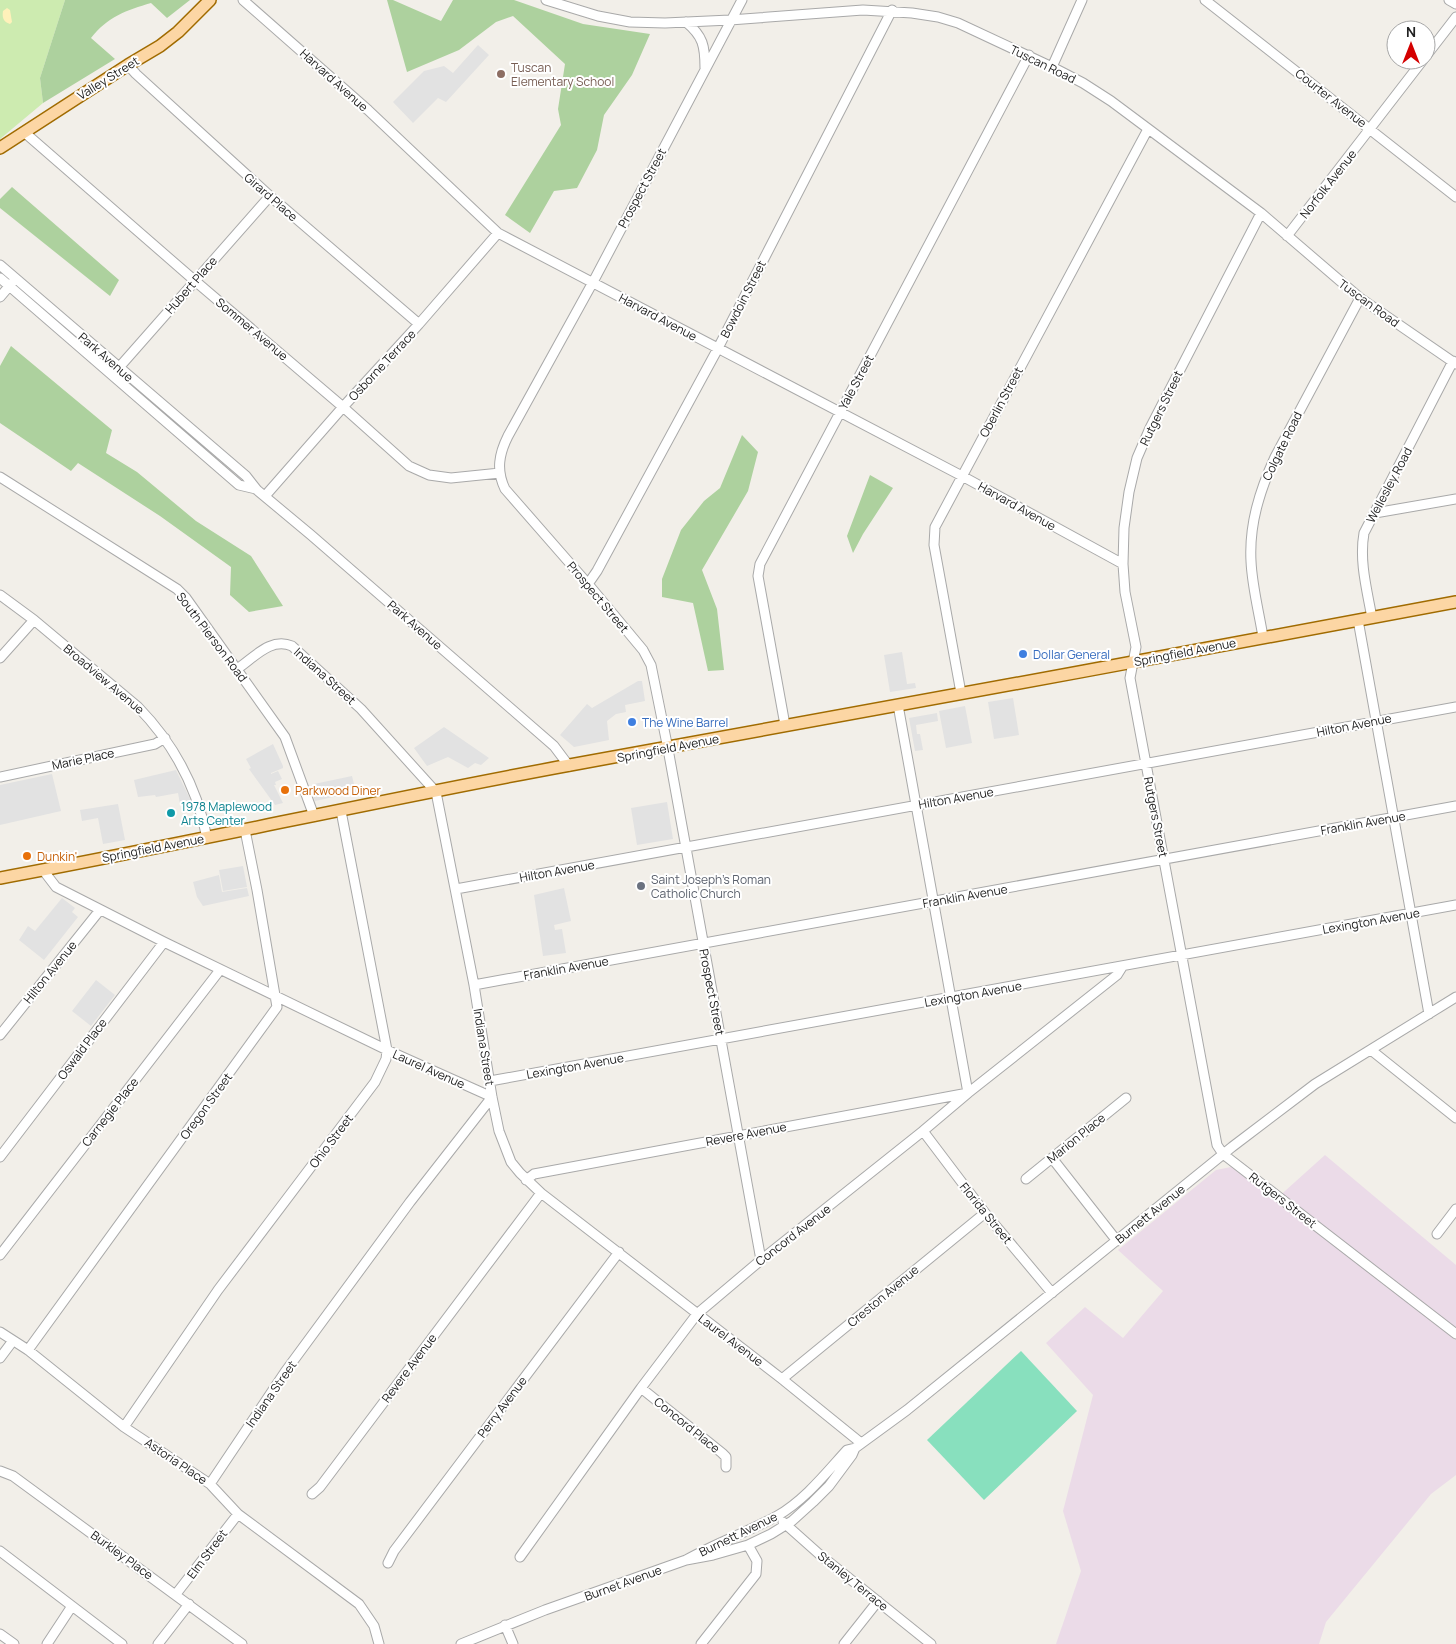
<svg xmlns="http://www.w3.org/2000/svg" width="1456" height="1644" viewBox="0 0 1456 1644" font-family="Manrope,sans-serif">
<rect width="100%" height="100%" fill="#f2efe9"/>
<!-- industrial -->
<path fill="#ebdbe8" d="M1325,1155L1456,1265V1475L1431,1494L1326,1622L1319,1644H1056L1081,1571L1063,1511L1093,1395L1046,1343L1085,1307L1123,1338L1163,1291L1118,1250L1216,1170L1231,1167L1275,1200Z"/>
<!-- grass -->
<path fill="#cdebb0" d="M0,0H65L40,78L43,103L0,139Z"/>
<!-- forest -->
<path fill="#add19e" d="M65,0H190L167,18L151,3C127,10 107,17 91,38L115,59L43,103L40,78Z
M387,0H393L441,21L453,0H514L583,24L650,34L632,75L604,115L597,150L577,188L554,191L530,233L505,215L561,125L558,109L565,64L513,16L496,22L459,50L407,72Z
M12,187L119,280L110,296L0,208V199Z
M11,346L112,430L106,453L137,472L196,521L251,556L283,606L249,612L230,595L231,567L160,516L78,463L71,471L0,423V366Z
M742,435L758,452L748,491L702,570L717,609L724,670L708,671L693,603L662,597V579L681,530L704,501L720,488Z
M870,475L893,488L863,534L853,553L847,536Z"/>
<!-- sand -->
<path fill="#fff1ba" d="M7,8L10,10L12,22L10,24C3,22 2,17 3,11Z"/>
<!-- pitch -->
<path fill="#88e0be" d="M1021,1351L1077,1411L984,1500L927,1440Z"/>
<!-- parking -->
<path fill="#e2e2e2" d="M478,45L489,55L446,102L438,98L413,123L393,102L424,71L444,66L453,73Z
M902,652L907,684L915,683L916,688L890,692L884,655Z
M638,681H642L645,701L625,705L626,712L616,714L607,721L609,740L574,747L560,735L587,704L592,708Z
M1013,698L1019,735L994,739L988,702Z
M965,706L972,743L946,748L939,711Z
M937,713L938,721L916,725L917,734H920L923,750L915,751L909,718Z
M444,727L489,758L481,765L475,763L468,768L448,757L427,766L414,748Z
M273,744L283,766V768L271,773V774L278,771L282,779L275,782L276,785H274L283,803L275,805L249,769L251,768L246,759Z
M176,770L191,801L180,804L178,793L156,797L155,795L138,797L134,780Z
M52,774L61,811L0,825V785Z
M352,776L356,792L315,801L312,792L316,790L314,784Z
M667,802L673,839L637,845L631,808Z
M118,804L125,840L103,844L98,818L82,821L80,810Z
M243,866L247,887L223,891L219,870Z
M219,875L222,892L247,888L249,896L203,906L197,897L193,882Z
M564,888L571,921L554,925L555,930L562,929L566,953L543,956L534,895Z
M62,898L75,908L72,912L78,917L44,960L19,940L28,926L35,931Z
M96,980L115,995L91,1026L72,1011Z"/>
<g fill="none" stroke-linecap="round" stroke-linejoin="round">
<defs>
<path id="minor" d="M243,0L368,110L498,233L962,476L1123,564
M546,0L598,16L630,22L665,23L730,20L863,10L912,13L938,17L958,23L1052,67L1083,83L1111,101L1261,213L1360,298L1456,364
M742,0L593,282L508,436C499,454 496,470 505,489L588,584L643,650L651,665L668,749L761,1260
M1205,0L1456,197
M1449,0L1456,4
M686,22C703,36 705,46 705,68
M1426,56L1456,17
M128,65L136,74L270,196L419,324
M1052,67L1082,0
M24,132L194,280L343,407L409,466L429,475L451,478L500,473
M1261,213L1150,428L1137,458L1129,492L1124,528L1123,564L1125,592L1136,647L1130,678L1217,1145L1223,1154L1456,1334
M1287,236L1423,60
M0,265L246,476L257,490L311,535L554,746L569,766
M0,278L239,485L256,489
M0,297L12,283
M115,372L270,196
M0,477L177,589L186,598L285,737L314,816
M265,496L343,407L419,324L498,233
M1375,513L1456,499
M588,584L597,571L716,352L892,10
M0,595L34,620L138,707C174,744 197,787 207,838
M1372,618C1367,590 1359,561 1364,533L1453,361
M1358,620L1429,1014
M1263,637C1259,612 1252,586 1251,561C1249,524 1260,490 1275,457L1360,298
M0,658L34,620
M237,669C254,658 270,637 292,646L361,709L436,792L474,985L492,1097L499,1131L511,1162L520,1173L541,1193L782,1379L861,1443
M961,693L934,545L935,527L1148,129
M785,725L758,576L760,564L1029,55
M0,777L155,744L165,738
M43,870L56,887L164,942L387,1050L492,1097
M456,889L1456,707
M474,985L1456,806
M0,1035L100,910
M1371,1050L1456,1118
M490,1081L1456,905
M923,1131L985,1213L1052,1293
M0,1157L164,942
M1052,1158L1117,1241
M1026,1179L1126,1098
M526,1180L534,1174L968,1093L898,705
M1437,1234L1456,1209
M0,1255L220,970
M0,1332L28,1350L124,1427L210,1484L238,1514L359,1604L374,1626L379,1644
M28,1350L277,1007L257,890L245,830
M0,1358L12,1342
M782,1379L985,1213
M641,1388L722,1453L726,1457V1467
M124,1427L218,1290L375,1082L386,1059L387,1050L341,811
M0,1471L13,1476L242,1644
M210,1484L285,1372L410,1202L492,1097
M312,1494L320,1487L541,1193
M783,1522L819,1554L931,1644
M0,1551L122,1644
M520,1557L641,1388L697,1314L761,1260L923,1131L968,1093L1117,975L1122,967
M686,1560C716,1543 748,1532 777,1516C805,1500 826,1473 847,1450L855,1448L907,1410L1232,1147L1315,1084L1456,997
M388,1563L394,1551L619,1252
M176,1594L238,1514
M505,1625L513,1644
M0,1634L14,1644
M47,1644L72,1606
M158,1644L189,1604
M461,1644L545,1610L686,1560L713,1555L748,1545L771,1534L792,1521L813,1502L829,1486L852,1455L855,1448
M701,1644L756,1574L757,1561L748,1545
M844,1644L878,1601"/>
<path id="major" d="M0,148L128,65L160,46L178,32L210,0
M0,878C190,843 379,800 570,765C865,712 1161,657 1456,602"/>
</defs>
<!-- minor casing -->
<use href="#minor" stroke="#a9a9a9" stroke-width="11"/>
<!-- major casing -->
<use href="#major" stroke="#a06b00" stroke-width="14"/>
<!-- minor -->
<use href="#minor" stroke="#fff" stroke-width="9"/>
<!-- major -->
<use href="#major" stroke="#fcd6a4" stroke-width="11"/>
</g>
<!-- markers -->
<circle fill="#8d6e63" stroke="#fff" stroke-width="2" cx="501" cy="74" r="5"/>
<g fill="#3f7fe0" stroke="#fff" stroke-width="2">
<circle cx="1023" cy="654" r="5"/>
<circle cx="632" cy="722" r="5"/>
</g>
<g fill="#e8710a" stroke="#fff" stroke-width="2">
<circle cx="285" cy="790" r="5"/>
<circle cx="27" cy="856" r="5"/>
</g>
<circle fill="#0f9aa8" stroke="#fff" stroke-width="2" cx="171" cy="813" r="5"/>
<circle fill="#6b7280" stroke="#fff" stroke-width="2" cx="641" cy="886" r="5"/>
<g text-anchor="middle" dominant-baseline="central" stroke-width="4" stroke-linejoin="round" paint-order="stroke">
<!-- street labels -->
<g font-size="12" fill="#222" stroke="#fff">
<text transform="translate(1043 64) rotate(26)">Tuscan Road</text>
<text transform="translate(108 78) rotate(-32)">Valley Street</text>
<text transform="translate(334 80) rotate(42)">Harvard Avenue</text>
<text transform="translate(1331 98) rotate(38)">Courter Avenue</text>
<text transform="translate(1328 184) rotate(-52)">Norfolk Avenue</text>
<text transform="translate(642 188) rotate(-62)">Prospect Street</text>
<text transform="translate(271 197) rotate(41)">Girard Place</text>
<text transform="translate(191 285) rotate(-49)">Hubert Place</text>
<text transform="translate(743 299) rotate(-63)">Bowdoin Street</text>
<text transform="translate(1369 303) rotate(36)">Tuscan Road</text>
<text transform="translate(658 317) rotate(28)">Harvard Avenue</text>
<text transform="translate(252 329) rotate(40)">Sommer Avenue</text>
<text transform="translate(106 357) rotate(41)">Park Avenue</text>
<text transform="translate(382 365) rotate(-47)">Osborne Terrace</text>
<text transform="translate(856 382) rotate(-62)">Yale Street</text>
<text transform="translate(1001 402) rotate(-62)">Oberlin Street</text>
<text transform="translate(1161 408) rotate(-64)">Rutgers Street</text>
<text transform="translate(1282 446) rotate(-64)">Colgate Road</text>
<text transform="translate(1389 485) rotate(-62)">Wellesley Road</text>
<text transform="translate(1017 506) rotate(29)">Harvard Avenue</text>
<text transform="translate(598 597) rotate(50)">Prospect Street</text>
<text transform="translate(415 625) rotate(41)">Park Avenue</text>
<text transform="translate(212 637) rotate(53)">South Pierson Road</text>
<text transform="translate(1185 652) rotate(-11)">Springfield Avenue</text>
<text transform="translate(325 676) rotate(42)">Indiana Street</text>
<text transform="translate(104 679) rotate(40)">Broadview Avenue</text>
<text transform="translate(1354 725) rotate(-11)">Hilton Avenue</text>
<text transform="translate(668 748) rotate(-11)">Springfield Avenue</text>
<text transform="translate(83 759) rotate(-12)">Marie Place</text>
<text transform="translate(956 798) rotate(-10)">Hilton Avenue</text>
<text transform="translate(1156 817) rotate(79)">Rutgers Street</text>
<text transform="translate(1363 823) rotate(-10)">Franklin Avenue</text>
<text transform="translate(153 848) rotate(-11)">Springfield Avenue</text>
<text transform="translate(557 871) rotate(-10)">Hilton Avenue</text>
<text transform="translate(965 896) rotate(-10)">Franklin Avenue</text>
<text transform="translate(1371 921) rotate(-10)">Lexington Avenue</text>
<text transform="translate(566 968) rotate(-10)">Franklin Avenue</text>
<text transform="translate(50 972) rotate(-51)">Hilton Avenue</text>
<text transform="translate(712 992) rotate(79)">Prospect Street</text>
<text transform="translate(973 994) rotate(-10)">Lexington Avenue</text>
<text transform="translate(484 1047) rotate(81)">Indiana Street</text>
<text transform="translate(82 1049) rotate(-53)">Oswald Place</text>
<text transform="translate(575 1066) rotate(-10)">Lexington Avenue</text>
<text transform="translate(429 1069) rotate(24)">Laurel Avenue</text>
<text transform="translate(206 1106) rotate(-54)">Oregon Street</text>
<text transform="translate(110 1112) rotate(-52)">Carnegie Place</text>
<text transform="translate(746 1134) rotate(-11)">Revere Avenue</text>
<text transform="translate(1076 1138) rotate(-39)">Marion Place</text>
<text transform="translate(331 1141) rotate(-53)">Ohio Street</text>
<text transform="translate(1283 1200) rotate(38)">Rutgers Street</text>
<text transform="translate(986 1213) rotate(51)">Florida Street</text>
<text transform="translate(1150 1214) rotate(-39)">Burnett Avenue</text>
<text transform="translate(793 1235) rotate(-38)">Concord Avenue</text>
<text transform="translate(883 1296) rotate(-40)">Creston Avenue</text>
<text transform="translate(731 1340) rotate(37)">Laurel Avenue</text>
<text transform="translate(409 1368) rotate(-53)">Revere Avenue</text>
<text transform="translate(271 1394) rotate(-55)">Indiana Street</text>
<text transform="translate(502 1407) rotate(-53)">Perry Avenue</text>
<text transform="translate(687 1425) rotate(39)">Concord Place</text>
<text transform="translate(176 1461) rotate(34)">Astoria Place</text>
<text transform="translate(738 1534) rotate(-26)">Burnett Avenue</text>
<text transform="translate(207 1554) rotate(-53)">Elm Street</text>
<text transform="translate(122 1555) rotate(36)">Burkley Place</text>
<text transform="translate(853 1581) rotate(39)">Stanley Terrace</text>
<text transform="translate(623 1583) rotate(-20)">Burnet Avenue</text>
</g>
<!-- education labels -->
<g font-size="12" fill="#785e54" stroke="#fff" text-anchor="start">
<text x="511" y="67">Tuscan<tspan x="511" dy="14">Elementary School</tspan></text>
</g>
<!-- shop labels -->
<g font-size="12" fill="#366cbe" stroke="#fff" text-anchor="start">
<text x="1033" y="654">Dollar General</text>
<text x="642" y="722">The Wine Barrel</text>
</g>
<!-- food labels -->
<g font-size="12" fill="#c56008" stroke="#fff" text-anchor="start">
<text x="295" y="790">Parkwood Diner</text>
<text x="37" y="856">Dunkin'</text>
</g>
<!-- culture labels -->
<g font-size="12" fill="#0d838f" stroke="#fff" text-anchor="start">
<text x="181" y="806">1978 Maplewood<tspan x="181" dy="14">Arts Center</tspan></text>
</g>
<!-- worship labels -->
<g font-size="12" fill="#5b616d" stroke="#fff" text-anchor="start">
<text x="651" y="879">Saint Joseph's Roman<tspan x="651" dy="14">Catholic Church</tspan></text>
</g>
</g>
<!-- north arrow -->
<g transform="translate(1411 45)"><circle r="24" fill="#ffffff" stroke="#a7a7a7"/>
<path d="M0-4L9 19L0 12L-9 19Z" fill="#d40000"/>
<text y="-8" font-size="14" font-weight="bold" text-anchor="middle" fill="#222222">N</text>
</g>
</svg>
